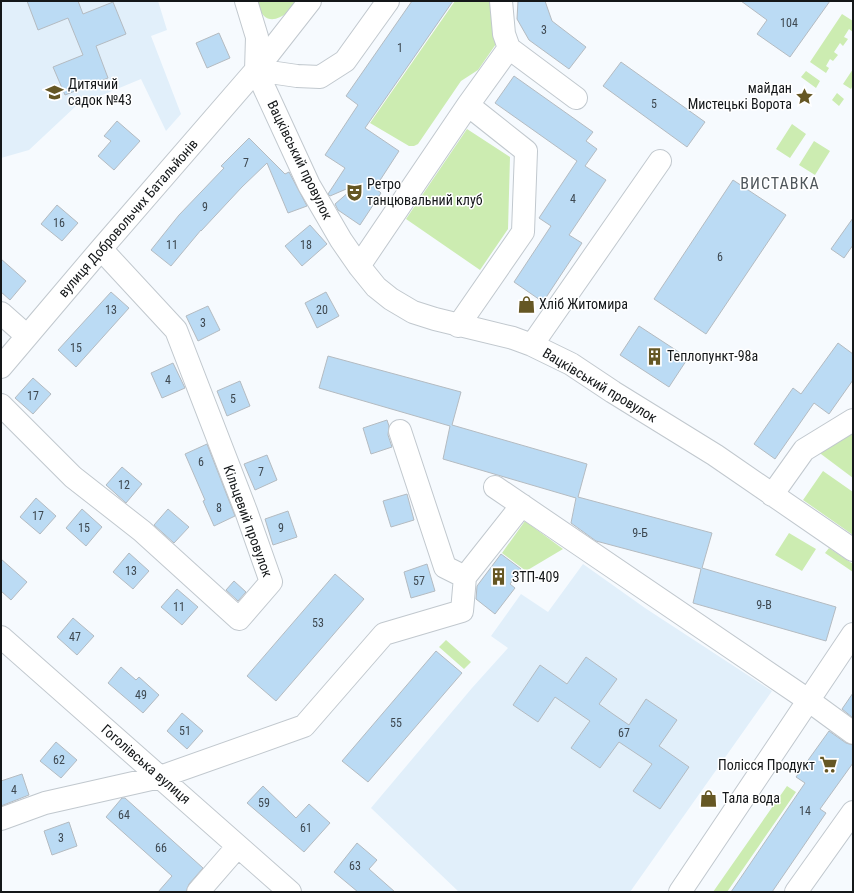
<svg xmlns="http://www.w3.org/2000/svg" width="854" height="893" viewBox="0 0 854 893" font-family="'Roboto Condensed',sans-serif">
<rect width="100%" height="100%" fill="#f6fafe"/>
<!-- built -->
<path fill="#e1effa" d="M1,1H158L167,30L151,36L181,114L166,131L141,79L76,106L29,150L1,158Z
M583,564L645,608L772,691L630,892H459L371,808L472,688L508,648L491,636L521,594L548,612Z"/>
<!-- green -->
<path fill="#ccecb1" d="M257,1H299C292,10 275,26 264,16C260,12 258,6 257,1Z
M455,1H513L505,31L478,70L461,81L418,144L414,146H409L370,123Z
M842,14L853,21V32L849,29L844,37L848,39L843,46L840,43L834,52L838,55L833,61L830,59L826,66L829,68L826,73L810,62Z
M853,69V85L851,89L843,84Z
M806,71L820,81L816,88L801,77Z
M837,93L844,99L839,106L832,100Z
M792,124L806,134L790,158L776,149Z
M467,129L510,157L508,229L480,270L406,219Z
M814,141L830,151L815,175L799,165Z
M853,431V478L817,451Z
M823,471L853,492V535L803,500Z
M525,521L563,549L526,571L502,553Z
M789,533L816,549L802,571L775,555Z
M829,548L853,564V572L825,553Z
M446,640L471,662L464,669L439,647Z
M787,786L796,792L727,892H713Z"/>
<!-- building -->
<path fill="#bbdbf4" stroke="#b4bbc1" d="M27,1H78L83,14L113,2L126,34L96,46L108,78L65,95L53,67L83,55L68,18L38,30Z
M412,1H453L365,128L399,151L375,188L381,193L360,225L338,210L335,204L358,184L330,196L328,194L345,168L325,155L358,105L346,96Z
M518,1H545L552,21L586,47L569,69L529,40L517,19Z
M741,1H830L790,57L757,34L767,20Z
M219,33L230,58L207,68L196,43Z
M621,62L705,122L687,147L603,86Z
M514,76L593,132L586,141L597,149L585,166L606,180L569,235L582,243L543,302L514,282L551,226L539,218L577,161L495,103Z
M117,121L140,141L114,170L98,156L111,141L104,136Z
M249,138L285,174L289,172L307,206L288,213L267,163L242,187L201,231V230L171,266L151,250L179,215L224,168L221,166Z
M733,180L786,215L706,334L654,299Z
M57,205L78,223L62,241L41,224Z
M853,218V245L844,258L831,249Z
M310,225L327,244L302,266L285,246Z
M1,259L26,281L10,300L1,292Z
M111,292L129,308L76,367L58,350Z
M326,292L339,316L317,328L305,303Z
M208,306L220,330L198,341L186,316Z
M639,326L688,358L669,387L620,355Z
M838,343L853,354V380L829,414L814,403L775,459L754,444L793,388L801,394Z
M328,356L461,392L452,425L587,464L578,497L712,533L702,568L836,607L826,641L693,603L701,569L596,541L571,523L576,498L443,459L450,426L319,388Z
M173,363L185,388L162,398L151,373Z
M33,378L51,394L33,414L15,398Z
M240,381L250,406L227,416L217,391Z
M387,420L389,426L388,435L392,447L371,454L363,428Z
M207,444L235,516L214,526L203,501L205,500L185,454Z
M267,455L277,480L255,490L244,464Z
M122,467L142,484L126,503L106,485Z
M407,494L414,520L391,527L383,501Z
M36,498L56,516L40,534L20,517Z
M82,509L102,527L86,546L66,528Z
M168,509L189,527L174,543L154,525Z
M288,511L297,537L273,545L265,519Z
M129,553L149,571L133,589L113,572Z
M501,554L521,569L510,584L515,588L495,614L476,599L477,586Z
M1,559L27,582L11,600L1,591Z
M427,564L435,591L411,598L404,572Z
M335,574L364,599L276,701L247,676Z
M234,581L246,592L238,601L226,590Z
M177,589L198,607L182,625L161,607Z
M73,618L94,636L77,655L57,637Z
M436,651L462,673L368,782L342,761Z
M586,657L617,679L599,704L613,714L629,725L646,699L677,720L659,746L689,767L660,809L633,791L652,764L619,742L600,768L571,748L590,721L555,697L538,722L513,705L540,665L567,684Z
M121,667L136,680L139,677L159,695L143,713L108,683Z
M853,693V718L842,709Z
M182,713L203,731L187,749L167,731Z
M829,731L846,743L853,745V763L820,809L826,813L772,892H731L805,783L796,777Z
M56,742L77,760L61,778L40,761Z
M22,774L29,795L1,806V781Z
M263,786L296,818L309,804L330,823L304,852L247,803Z
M122,798H125L203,868L189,884L186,892H158L172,876L106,817Z
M69,822L77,846L52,855L44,831Z
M357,843L377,860L369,869L395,892H358L334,872Z"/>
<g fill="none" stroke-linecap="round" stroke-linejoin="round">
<defs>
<path id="minor" d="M246,1L257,37L256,70L309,185L341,240L359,266L376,287L391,299L413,312L435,319L513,338L532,345L571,364L613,392L715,455L853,550
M509,48L576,98
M256,70L297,76L320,77L345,61L388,1
M359,266L468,105L509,48L504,34L501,1
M1,313L27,336
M458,326L523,232L526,151L468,105
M532,345L660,161
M1,367L101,249L256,70L310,1
M1,405L73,477L142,531L239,619L271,582L246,511L176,330L101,249
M400,431L445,567L465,577
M495,487L808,700L853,733
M772,495L804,450L853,420
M1,637L290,892
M1,819L45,803L160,777L304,726L384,634L462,611L465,577L522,505
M198,892L238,846
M680,892L853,634
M796,892L853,812"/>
</defs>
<!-- minor casing -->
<use href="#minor" stroke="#c1c8ce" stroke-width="24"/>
<!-- minor -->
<use href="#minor" stroke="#fff" stroke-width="22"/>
</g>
<!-- icons -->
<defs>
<symbol id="school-bare" viewBox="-9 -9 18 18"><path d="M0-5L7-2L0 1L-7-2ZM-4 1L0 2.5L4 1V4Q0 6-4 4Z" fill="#655724" stroke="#fff" stroke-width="2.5" paint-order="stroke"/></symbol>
<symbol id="sight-bare" viewBox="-9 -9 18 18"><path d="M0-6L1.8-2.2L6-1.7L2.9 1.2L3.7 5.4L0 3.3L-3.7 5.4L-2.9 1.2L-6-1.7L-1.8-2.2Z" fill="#655724" stroke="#fff" stroke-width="2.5" paint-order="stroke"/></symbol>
<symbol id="theatre-bare" viewBox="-9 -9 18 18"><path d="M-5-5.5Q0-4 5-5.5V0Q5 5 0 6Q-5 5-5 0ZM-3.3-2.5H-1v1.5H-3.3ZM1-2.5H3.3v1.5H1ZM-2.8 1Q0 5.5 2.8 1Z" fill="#655724" stroke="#fff" stroke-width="2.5" paint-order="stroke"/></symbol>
<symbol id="shop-bare" viewBox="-9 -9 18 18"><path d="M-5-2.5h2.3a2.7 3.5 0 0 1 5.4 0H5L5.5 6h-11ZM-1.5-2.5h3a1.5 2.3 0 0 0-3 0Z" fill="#655724" stroke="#fff" stroke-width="2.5" paint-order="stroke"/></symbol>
<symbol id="building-bare" viewBox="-9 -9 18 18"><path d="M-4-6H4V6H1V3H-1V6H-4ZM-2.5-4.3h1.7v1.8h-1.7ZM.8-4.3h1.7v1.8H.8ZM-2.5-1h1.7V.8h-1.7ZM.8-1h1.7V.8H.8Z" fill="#655724" stroke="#fff" stroke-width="2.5" paint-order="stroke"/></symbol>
<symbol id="supermarket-bare" viewBox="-9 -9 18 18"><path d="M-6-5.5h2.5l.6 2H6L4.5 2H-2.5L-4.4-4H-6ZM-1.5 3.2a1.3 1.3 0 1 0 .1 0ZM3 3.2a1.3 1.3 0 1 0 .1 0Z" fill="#655724" stroke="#fff" stroke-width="2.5" paint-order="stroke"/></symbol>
</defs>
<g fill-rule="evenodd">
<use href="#school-bare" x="42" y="80" width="25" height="25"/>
<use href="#sight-bare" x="792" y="84" width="25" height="25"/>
<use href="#theatre-bare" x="342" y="180" width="25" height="25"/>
<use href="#shop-bare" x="514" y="292" width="25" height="25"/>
<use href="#building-bare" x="642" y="344" width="25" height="25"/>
<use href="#building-bare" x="486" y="564" width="25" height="25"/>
<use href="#supermarket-bare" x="816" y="752" width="25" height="25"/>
<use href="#shop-bare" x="696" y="786" width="25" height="25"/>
</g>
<g text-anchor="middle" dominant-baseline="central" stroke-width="3" stroke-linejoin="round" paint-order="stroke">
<!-- number labels -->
<g font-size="12" fill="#3e4850">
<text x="789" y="23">104</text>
<text x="544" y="30">3</text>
<text x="400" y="48">1</text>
<text x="654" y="104">5</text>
<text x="246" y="163">7</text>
<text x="573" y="199">4</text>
<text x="205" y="207">9</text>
<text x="59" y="223">16</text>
<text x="172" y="245">11</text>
<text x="306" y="245">18</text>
<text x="720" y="257">6</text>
<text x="111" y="310">13</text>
<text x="322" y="310">20</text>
<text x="203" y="323">3</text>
<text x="76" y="348">15</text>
<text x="168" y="380">4</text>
<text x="33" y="396">17</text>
<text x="233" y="399">5</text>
<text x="201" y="462">6</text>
<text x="261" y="472">7</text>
<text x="124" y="485">12</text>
<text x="219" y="508">8</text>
<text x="38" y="516">17</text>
<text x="84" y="528">15</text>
<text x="281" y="528">9</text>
<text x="640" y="533">9-Б</text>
<text x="131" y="571">13</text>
<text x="419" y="581">57</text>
<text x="764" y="605">9-В</text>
<text x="179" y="607">11</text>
<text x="318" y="623">53</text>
<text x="75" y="637">47</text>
<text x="141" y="695">49</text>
<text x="396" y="723">55</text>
<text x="185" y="731">51</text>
<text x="624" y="733">67</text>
<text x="59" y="760">62</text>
<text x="14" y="790">4</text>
<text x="264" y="803">59</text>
<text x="805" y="811">14</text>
<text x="124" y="815">64</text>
<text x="306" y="828">61</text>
<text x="61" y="838">3</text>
<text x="161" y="848">66</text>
<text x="355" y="866">63</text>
</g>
<!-- poi labels -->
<g font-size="14" fill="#141719" stroke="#fff" text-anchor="start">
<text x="68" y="84">Дитячий<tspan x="68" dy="16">садок №43</tspan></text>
<text x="792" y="88" text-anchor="end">майдан<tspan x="792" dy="16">Мистецькі Ворота</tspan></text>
<text x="367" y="184">Ретро<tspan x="367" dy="16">танцювальний клуб</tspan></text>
<text x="539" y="304">Хліб Житомира</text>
<text x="667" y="356">Теплопункт-98а</text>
<text x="512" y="577">ЗТП-409</text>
<text x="815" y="765" text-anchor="end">Полісся Продукт</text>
<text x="722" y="798">Тала вода</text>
</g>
<!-- street labels -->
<g font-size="14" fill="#141719" stroke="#fff">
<text transform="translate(300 160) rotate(64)">Вацківський провулок</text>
<text transform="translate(128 218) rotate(-49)">вулиця Добровольчих Батальйонів</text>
<text transform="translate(600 385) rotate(31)">Вацківський провулок</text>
<text transform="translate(248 521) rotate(70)">Кільцевий провулок</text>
<text transform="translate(146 764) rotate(41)">Гоголівська вулиця</text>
</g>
<!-- quarter labels -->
<g font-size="16" letter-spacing="1" fill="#4f565b" stroke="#fff">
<text x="780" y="183">ВИСТАВКА</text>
</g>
</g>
<!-- border -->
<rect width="854" height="893" fill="none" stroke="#141719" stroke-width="4"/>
</svg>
